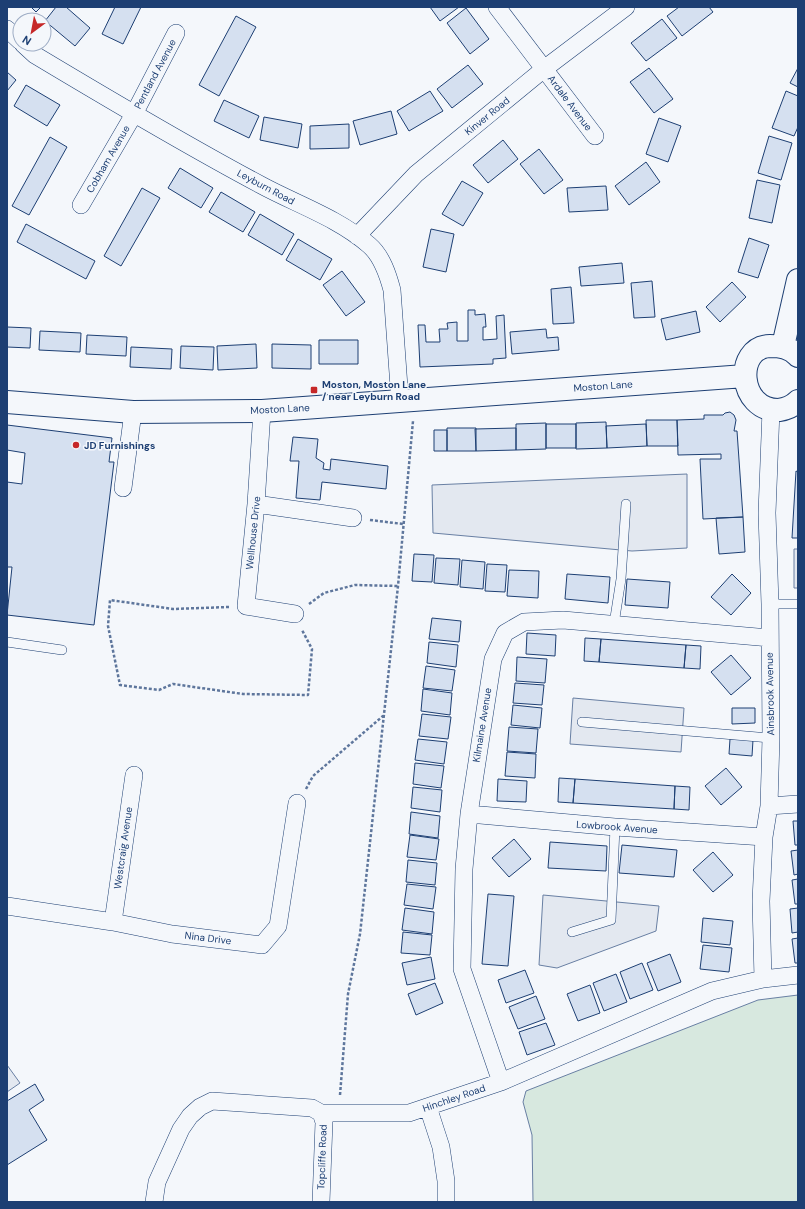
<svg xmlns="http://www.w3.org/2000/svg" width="805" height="1209" viewBox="0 0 805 1209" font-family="'DM Sans',sans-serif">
<rect width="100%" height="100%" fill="#f4f7fb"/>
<!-- green -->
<path fill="#d7e8df" stroke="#687fa3" d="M798,995V1202H533L532,1135L523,1102L526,1091L758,1000Z"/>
<!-- parking -->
<path fill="#e3e8f0" stroke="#687fa3" d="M687,474V548L632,551L433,533L432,485Z
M794,549H798V588H794Z
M573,698L684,708L681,752L570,744Z
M543,895L659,906L656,931L557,968L539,965Z
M7,1065L20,1083L7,1092Z"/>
<!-- building -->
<path fill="#d5e0f0" stroke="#1d3f73" d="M31,7H41L36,12Z
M56,7H66L90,28L75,46L45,21Z
M115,7H141L123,44L102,34Z
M430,7H459L440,21Z
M679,7H709L713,12L682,36L667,16Z
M466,8L489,39L470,54L447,23Z
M236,16L256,27L219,96L199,85Z
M662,19L677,38L646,61L631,43Z
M468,65L483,84L452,108L437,89Z
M649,68L673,99L654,113L630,82Z
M798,68V87L790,83Z
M7,72L16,80L7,91Z
M26,85L60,105L47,126L14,106Z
M430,91L443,111L409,131L397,111Z
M786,91L798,96V127L794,136L772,128Z
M224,100L259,116L249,138L214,121Z
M391,111L397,134L360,145L353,121Z
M264,117L302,124L298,148L260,140Z
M659,118L681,126L668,162L646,154Z
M349,124V148L310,149V126Z
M769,136L792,143L781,180L758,173Z
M50,137L67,147L29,215L12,206Z
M503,140L518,159L488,183L473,165Z
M539,149L563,180L544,194L520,164Z
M646,162L660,182L629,205L615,186Z
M180,168L213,188L201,208L168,188Z
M757,180L780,185L772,223L749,218Z
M462,181L483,193L463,226L442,214Z
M606,186L608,210L569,212L567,188Z
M142,188L160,198L121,266L104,256Z
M221,192L255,212L243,232L209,212Z
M260,214L294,234L282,255L248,235Z
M26,224L95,261L86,279L17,242Z
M431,229L454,234L446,272L423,267Z
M749,238L769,245L758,278L738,272Z
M298,239L332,259L320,280L286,260Z
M622,263L624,283L581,286L579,267Z
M342,271L365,302L346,316L323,285Z
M652,281L655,317L634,318L631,283Z
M732,282L746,297L720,322L706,307Z
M571,287L574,323L553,324L551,289Z
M468,310H475V315L485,314L486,327H483V340L497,339L496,316L504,315L506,358L493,359V364L420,367L418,325H425L426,342H440L439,329H448L447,323L457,322V341H468Z
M696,311L700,332L666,340L661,319Z
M7,327L31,328L30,348L7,347Z
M546,329L547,338L558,337L559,350L512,354L510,332Z
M40,331L81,333L80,352L39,350Z
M87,335L127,337L126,356L86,354Z
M319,340H358V364H319Z
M256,344L257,368L218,370L217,346Z
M272,344L311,345V369L272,368Z
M181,346L214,347L213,370L180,368Z
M131,347L172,349L171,369L130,367Z
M730,412L734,415L736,420L734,431H737L743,517L703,519L700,459H721V454L678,455L677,420L704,419V415H723L725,413Z
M646,420H677L678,446H647Z
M606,422L607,448L576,449V423Z
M546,423V449L516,450V424Z
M546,424H576V448H546Z
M646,424L647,446L607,448L606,426Z
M7,425L112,438L109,462H114L94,625L7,615L12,567H7V482L22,484L25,453L7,450Z
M447,428H476V451H447Z
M516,428V450L476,451L475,429Z
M434,430H447V451H434Z
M293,437L318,439L316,458L324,463L323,469L330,470L331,459L388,466L386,489L322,482L320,500L296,498L299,461H290Z
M796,471L798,472V538H792Z
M743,517L745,552L719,554L716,518Z
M414,554L434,555L432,582L412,581Z
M436,558L460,559L458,585L434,583Z
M462,560L485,562L483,589L460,587Z
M487,564L507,565L505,592L485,591Z
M509,570L539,571L538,598L507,596Z
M567,574L610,577L608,603L565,599Z
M732,574L751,593L731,615L711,597Z
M627,579L670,582L668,608L625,605Z
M432,618L461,621L459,642L429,639Z
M527,633L556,635L555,656L526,654Z
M585,638L601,639L599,662L584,661Z
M601,639L686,645L684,668L599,662Z
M429,642L458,645L456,667L427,663Z
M686,645L701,646L700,669L684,668Z
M731,655L751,678L731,695L711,672Z
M517,657L547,659L545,683L516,681Z
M426,666L455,670L452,691L423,688Z
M515,683L544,685L542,705L513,703Z
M423,689L452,693L450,715L421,711Z
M513,705L542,708L540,728L511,725Z
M732,708H755V723L732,724Z
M422,714L451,717L448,739L419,736Z
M509,727L538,729L536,753L507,751Z
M418,739L447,742L444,764L415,760Z
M730,739L753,740L752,756L729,754Z
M507,752L536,754L535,778L505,776Z
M415,763L444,766L441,788L413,784Z
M726,768L742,787L721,805L705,786Z
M559,778L575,779L573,803L558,802Z
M498,779L527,781L526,802L497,801Z
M575,779L675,786L674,809L573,803Z
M675,786L690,787L689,810L674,809Z
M413,787L442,790L440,812L411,808Z
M411,812L440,816L438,838L409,834Z
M793,821H798V845H795Z
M410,835L439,839L436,860L407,857Z
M514,839L531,859L509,877L492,858Z
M550,842L607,846L606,871L548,868Z
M622,845L677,850L674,877L619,873Z
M798,850V874L794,875L791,851Z
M713,852L733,875L713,892L693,870Z
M408,860L437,863L435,885L406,882Z
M798,879V904H795L792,880Z
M407,884L436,887L433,909L404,905Z
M488,894L514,896L508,966L482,964Z
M405,908L434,912L432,934L402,930Z
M798,908V932L792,933L790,909Z
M703,918L733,921L730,945L701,942Z
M403,932L432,935L430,955L401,953Z
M798,938V963H795L792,939Z
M703,945L732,948L729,972L700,969Z
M670,954L681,982L658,991L647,963Z
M431,957L435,979L407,985L402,963Z
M642,963L653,990L630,999L620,972Z
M525,970L534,993L506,1003L498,980Z
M616,974L627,1002L604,1011L593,983Z
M435,983L443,1003L416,1015L408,994Z
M590,985L600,1013L578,1021L567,994Z
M536,996L545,1019L518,1029L509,1007Z
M546,1023L555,1045L527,1055L519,1032Z
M35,1084L44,1100L29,1110L47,1140L7,1165V1101Z"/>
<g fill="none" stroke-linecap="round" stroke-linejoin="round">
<defs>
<path id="lane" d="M770,604H798
M614,624L621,579L626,504
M7,642L62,650
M582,722L771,738
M572,932L611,920L615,827"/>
<path id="street" d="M497,7L595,136
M7,29L20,41
M23,44L35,55C110,100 184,144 261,185C296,204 338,218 369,245C382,256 388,275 392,290L400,401
M81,205L134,114L176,33
M357,236L416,174L544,69L626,7
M262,411L256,504L246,606L295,614
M123,488L133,412
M256,504L353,518
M769,806L798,804
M469,814L615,827L764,837
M7,906L113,922L172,934L262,945L278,926L297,803
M113,922L134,775
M763,979L761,901L764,837L769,806L771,738L770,604L767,513L771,410
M501,1082L462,969L464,869L469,814L493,659L505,633L524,622L563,620L770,638
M428,1107L441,1147L446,1181V1202
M154,1202L157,1182L181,1129L190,1116L200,1107L212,1101L312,1108L321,1113H409L501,1082L712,991L763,979L798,975
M321,1202L324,1122L321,1113"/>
<path id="secondary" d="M783,346L798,280
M798,356C790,347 780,346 770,346C734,347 738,411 779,410C786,409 793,406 798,401
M7,402L133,412L262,411L745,376"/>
</defs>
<!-- lane casing -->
<use href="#lane" stroke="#1d3f73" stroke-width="10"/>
<!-- street casing -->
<use href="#street" stroke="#1d3f73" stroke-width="18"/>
<!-- secondary casing -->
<use href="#secondary" stroke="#1d3f73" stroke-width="24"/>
<!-- path -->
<path stroke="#5e769c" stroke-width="2.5" stroke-dasharray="3 2" stroke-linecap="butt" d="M370,520L403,524
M309,604L324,593L355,585L398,586
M229,607L173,609L110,600L108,626L120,685L159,690L173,684L243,694L308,695L312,649L302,630
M306,789L313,776L383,716
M340,1095L348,994L360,934L398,586L413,421"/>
<!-- lane -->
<use href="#lane" stroke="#f4f7fb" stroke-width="9"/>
<!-- street -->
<use href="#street" stroke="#f4f7fb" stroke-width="17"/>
<!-- secondary -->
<use href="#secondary" stroke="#f4f7fb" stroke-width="22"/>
</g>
<!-- markers -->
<g fill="#c62828" stroke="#f4f7fb" stroke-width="1.5">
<rect x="310" y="386" width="8" height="8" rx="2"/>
<circle cx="76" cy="445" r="4"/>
</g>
<g text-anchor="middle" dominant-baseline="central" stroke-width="3" stroke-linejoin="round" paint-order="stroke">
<!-- street labels -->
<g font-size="10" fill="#1d3f73" stroke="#f4f7fb">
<text transform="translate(155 74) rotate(-62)">Pentland Avenue</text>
<text transform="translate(570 103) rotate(53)">Ardale Avenue</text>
<text transform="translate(487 116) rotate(-39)">Kinver Road</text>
<text transform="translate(108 159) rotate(-60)">Cobham Avenue</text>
<text transform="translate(266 187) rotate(28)">Leyburn Road</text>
<text transform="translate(603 386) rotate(-4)">Moston Lane</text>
<text transform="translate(280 409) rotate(-3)">Moston Lane</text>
<text transform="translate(253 533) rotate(-84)">Wellhouse Drive</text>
<text transform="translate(770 694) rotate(-91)">Ainsbrook Avenue</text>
<text transform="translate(482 725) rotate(-81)">Kilmaine Avenue</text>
<text transform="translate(617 827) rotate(4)">Lowbrook Avenue</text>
<text transform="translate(123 848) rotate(-82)">Westcraig Avenue</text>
<text transform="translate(208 938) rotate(7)">Nina Drive</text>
<text transform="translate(454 1098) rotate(-19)">Hinchley Road</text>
<text transform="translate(322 1157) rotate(-88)">Topcliffe Road</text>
</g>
<!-- poi labels -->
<g font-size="10" font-weight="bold" fill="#1d3f73" stroke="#f4f7fb" text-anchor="start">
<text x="322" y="384">Moston, Moston Lane<tspan x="322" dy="12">/ near Leyburn Road</tspan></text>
<text x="84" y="445">JD Furnishings</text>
</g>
</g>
<!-- border -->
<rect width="805" height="1209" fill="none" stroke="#1d3f73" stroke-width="16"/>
<!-- north arrow -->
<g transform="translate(32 32) rotate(212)"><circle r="19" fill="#f4f7fb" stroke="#9eadc5"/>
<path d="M0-3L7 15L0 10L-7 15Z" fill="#c62828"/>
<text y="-6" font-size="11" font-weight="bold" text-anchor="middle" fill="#1d3f73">N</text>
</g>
</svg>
